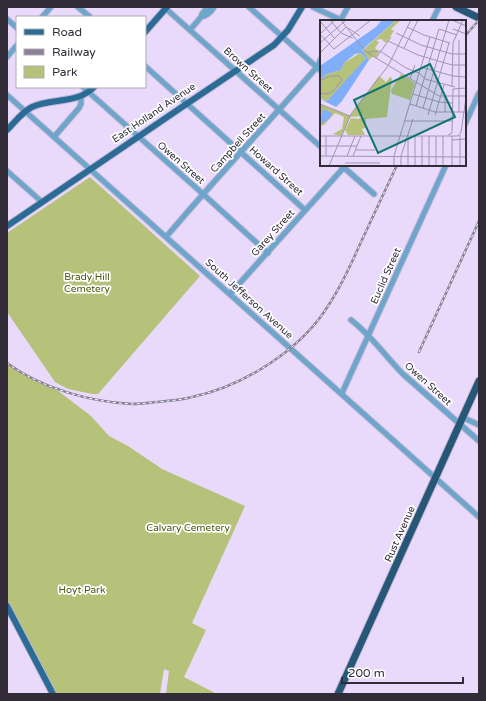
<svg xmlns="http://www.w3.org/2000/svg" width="486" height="701" viewBox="0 0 486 701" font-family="'Varela Round',sans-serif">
<rect width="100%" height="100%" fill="#e9dafc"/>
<!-- green -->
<path fill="#b6c27a" d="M90,177L200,276L98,394H92L68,389L55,382L7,312V233Z
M7,363L32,378L53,387L91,416L109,436L128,446L162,469L245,506L192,623L206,630L184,677L217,694H166L169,671L164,669L160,694H53L7,606Z"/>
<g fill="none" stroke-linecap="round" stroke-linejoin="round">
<defs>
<path id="minor" d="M78,7L90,17
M164,7L321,147
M249,7L321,71
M313,7L343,21
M42,17L51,7
M201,17C207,16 211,12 214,7
M7,19L17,28
M340,21L348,7
M432,21L439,7
M190,30L201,17L202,14L208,7
M7,57L17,45
M145,66L305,210
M83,87L203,194L268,253
M7,95L479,517
M465,124L479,93
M54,137L79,108L81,104V96
M341,165L374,194
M7,171L42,202
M166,237C215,179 267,124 317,67L321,59
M230,294L346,165
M351,320C371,335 386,357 403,374L479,441
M342,393L446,165
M462,417L479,425"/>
<path id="major" d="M145,32L167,7
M7,130C15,122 22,112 32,107C52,98 78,104 94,87
M7,226L182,107L274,45L288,30L302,7
M7,606L53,694"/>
<path id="highway" d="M456,7L479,18
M338,694L479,381"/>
</defs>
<!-- minor casing -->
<use href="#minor" stroke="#c4b7d5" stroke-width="7"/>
<!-- major casing -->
<use href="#major" stroke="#c4b7d5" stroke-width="8"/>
<!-- highway casing -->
<use href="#highway" stroke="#c4b7d5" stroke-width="9"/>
<!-- minor -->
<use href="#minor" stroke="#6da5cb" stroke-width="5"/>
<!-- major -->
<use href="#major" stroke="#2a6c95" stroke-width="6"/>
<!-- highway -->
<use href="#highway" stroke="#275776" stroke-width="7"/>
<defs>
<path id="rail" d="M465,36L479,20
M419,352L479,221
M7,363C41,388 90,402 132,404C140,404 148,403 156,402C168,401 181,400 192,397C239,387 289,357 319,319C337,295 349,269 361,242C373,216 385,191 397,165"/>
</defs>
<!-- rail casing -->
<use href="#rail" stroke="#8a8097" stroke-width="2.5"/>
<!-- rail -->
<use href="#rail" stroke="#fff" stroke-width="1" stroke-dasharray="3" stroke-linecap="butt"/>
</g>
<g text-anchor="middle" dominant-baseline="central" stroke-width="3.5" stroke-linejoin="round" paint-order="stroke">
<!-- street labels -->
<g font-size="10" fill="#322c39" stroke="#fff">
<text transform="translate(248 70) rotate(42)">Brown Street</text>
<text transform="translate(154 113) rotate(-34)">East Holland Avenue</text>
<text transform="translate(238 143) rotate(-48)">Campbell Street</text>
<text transform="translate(181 163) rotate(41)">Owen Street</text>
<text transform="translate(276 171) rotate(42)">Howard Street</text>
<text transform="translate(273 233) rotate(-48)">Garey Street</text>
<text transform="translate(386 276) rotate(-66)">Euclid Street</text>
<text transform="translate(249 299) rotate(42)">South Jefferson Avenue</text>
<text transform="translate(428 384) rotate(42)">Owen Street</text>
<text transform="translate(400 534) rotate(-66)">Rust Avenue</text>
</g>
<!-- park labels -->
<g font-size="10" fill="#4d550f" stroke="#fff">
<text x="87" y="277">Brady Hill<tspan x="87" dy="12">Cemetery</tspan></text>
<text x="188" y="528">Calvary Cemetery</text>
<text x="82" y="590">Hoyt Park</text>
</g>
</g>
<!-- overview -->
<g transform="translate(320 20)">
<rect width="146" height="146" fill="#e9dafc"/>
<path d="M76,0H81L71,9L74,11L66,23L61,19L56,20L59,22L55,28L59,32L56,37H52L49,40L42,31ZM40,33L46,38L40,47L7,81L0,78V60L7,54L21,50L24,43ZM81,54L95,63L90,80L72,74L71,70ZM59,56L66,62L70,57L72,58L67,97L46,99L45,108L42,109L45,115H28L25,110L31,98L38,99L45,96L30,97L21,116L13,114L22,109L24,97L15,93L4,105L0,106V84L30,96Z" fill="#b6c27a"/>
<path d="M62,0H76L42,30L49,40L22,81L16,87L0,79L7,81L46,38L40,33L35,34L24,43L21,50L7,54L0,60V46L56,7ZM3,89L12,93L10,98L0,105Z" fill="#80aef9"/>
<path fill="none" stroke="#a094ae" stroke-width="1" d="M10,0L21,13L33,18M15,0L0,14L14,29L51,0M21,0L45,31L56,38L119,76H146M132,0L146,6M0,1L15,19M87,7L104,15L130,23M28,8L40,16M133,9L146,14M76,13L101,25L132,34H146M68,21L98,35L132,45H146M0,23L26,0M84,28L98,0M48,32L60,31L86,48L99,53L105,59L135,67M0,33L26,7M56,38L71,17M146,45V22M101,47L133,56L146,57M90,59L95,45M0,61L9,56H19L22,60L13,71L7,74L0,73M132,67L133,23L143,0M93,74L119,82L133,83M0,84L30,96M90,84L115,92H146M96,86L119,9L137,15M103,88L129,0M125,92V77M139,92V20M108,95L129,23M115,95L124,65M85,101H132M128,115L132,113L133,69L146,68M0,116H138L141,112L146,78M88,116V146M95,116V146M102,116V146M109,116V146M116,116V146M123,116V146M132,120L146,119M0,126H37M36,130H55M0,136L146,137M6,136V116M27,136L35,116M33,136L41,116M25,143H60M9,146L31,94L68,46L91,0M74,146V136L110,17M81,146V136L93,99M132,146V116M140,146V115"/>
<path fill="#0f766e" fill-opacity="0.15" stroke="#0f766e" stroke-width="2" d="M110,44L135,97L58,133L34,80Z"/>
<rect width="146" height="146" fill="none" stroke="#322c39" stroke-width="2"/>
</g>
<!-- border -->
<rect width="486" height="701" fill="none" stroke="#322c39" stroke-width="16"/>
<!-- legend -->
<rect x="16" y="16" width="130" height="72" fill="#ffffff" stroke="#adabb0"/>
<rect x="24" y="29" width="20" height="6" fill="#2a6c95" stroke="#adabb0"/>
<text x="52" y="36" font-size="12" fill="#322c39">Road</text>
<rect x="24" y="49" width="20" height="6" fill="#8a8097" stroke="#adabb0"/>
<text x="52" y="56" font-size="12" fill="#322c39">Railway</text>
<rect x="24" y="66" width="20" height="12" fill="#b6c27a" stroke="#adabb0"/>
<text x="52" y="76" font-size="12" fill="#322c39">Park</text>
<!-- scale -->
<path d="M342 677v6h121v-6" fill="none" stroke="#322c39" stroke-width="2"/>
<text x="348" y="677" font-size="12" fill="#322c39" stroke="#ffffff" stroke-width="3" paint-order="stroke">200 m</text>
</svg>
